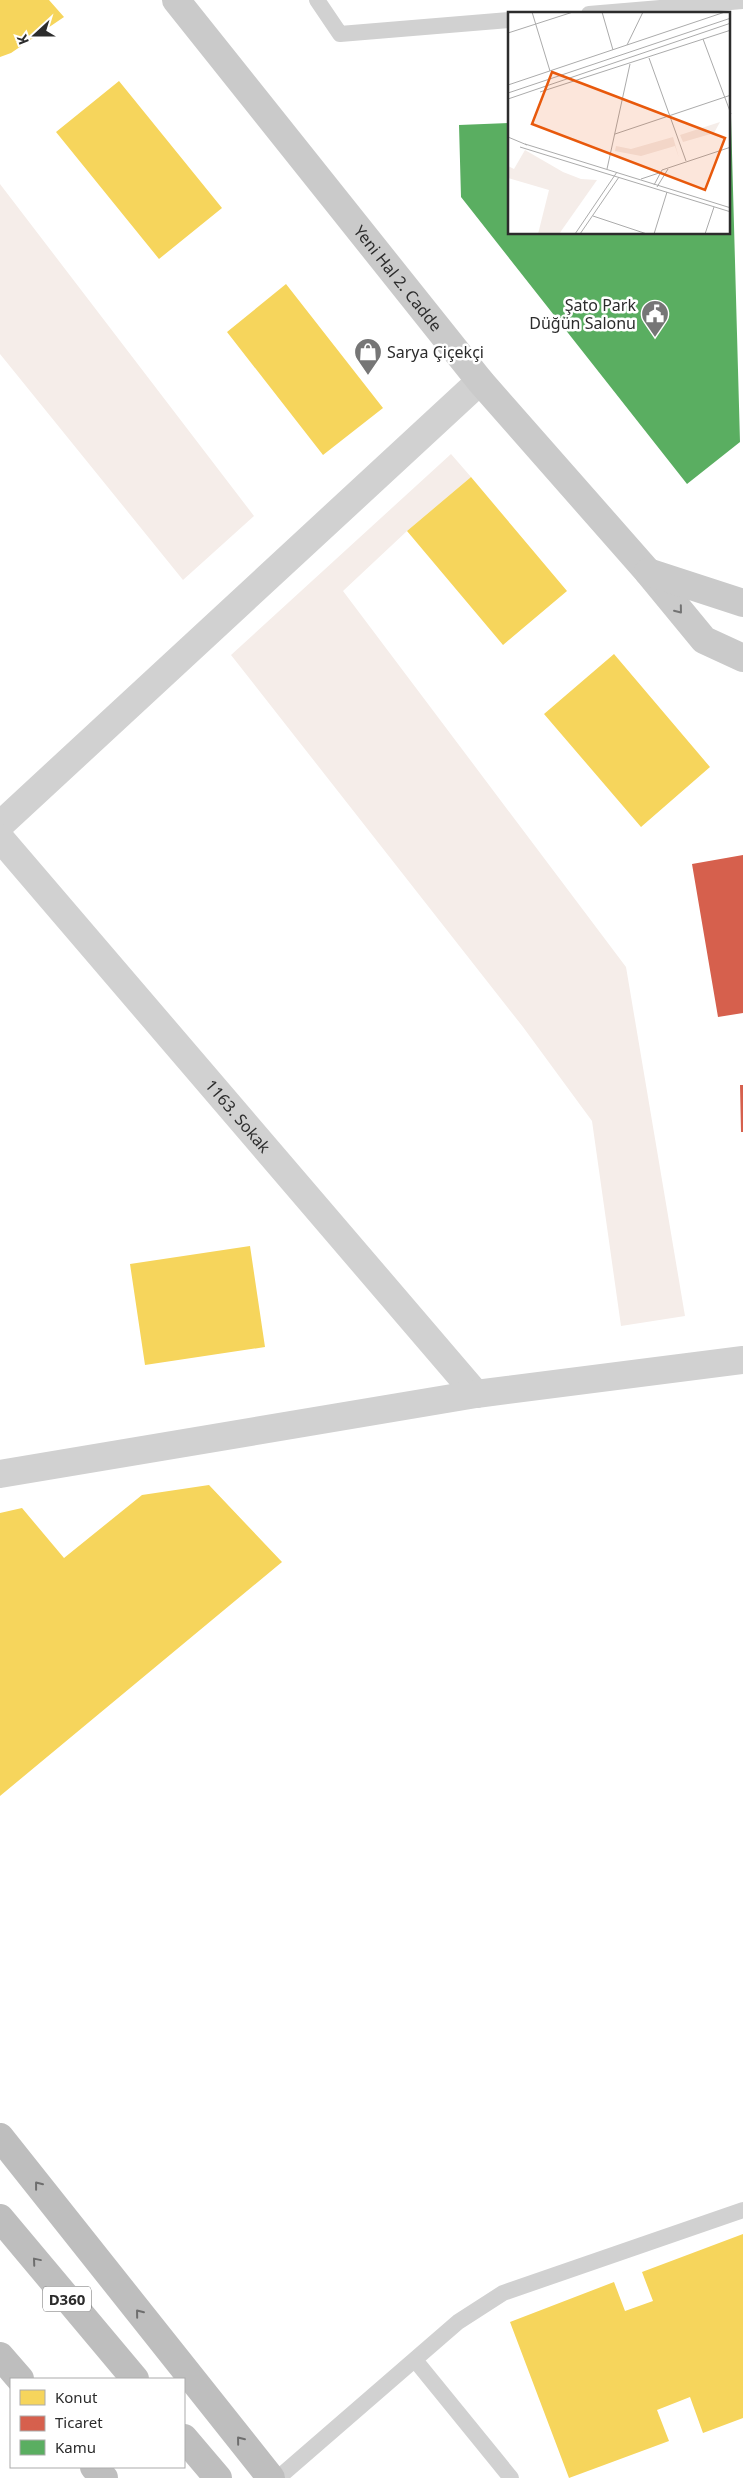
<svg xmlns="http://www.w3.org/2000/svg" width="743" height="2478" viewBox="0 0 743 2478" font-family="'Noto Sans',sans-serif">
<rect width="100%" height="100%" fill="#fff"/>
<!-- green -->
<path fill="#f5ede9" d="M0,184L254,516L183,580L0,354Z
M451,454L471,477L407,531L343,591L626,967L685,1316L621,1326L592,1121L523,1027L231,655Z"/>
<!-- homes -->
<path fill="#f6d55c" d="M0,0H49L64,17L11,53L0,57Z
M119,81L222,208L159,259L56,132Z
M286,284L383,408L323,455L227,332Z
M471,477L567,591L503,645L407,531Z
M614,654L710,767L641,827L544,714Z
M250,1246L265,1347L145,1365L130,1264Z
M209,1485L282,1562L0,1796V1513L22,1508L64,1558L142,1495Z
M743,2234V2418L703,2433L690,2397L657,2410L669,2441L569,2478L510,2322L614,2282L625,2311L653,2301L642,2272Z"/>
<!-- shops -->
<path fill="#d6604d" d="M743,855V1013L718,1017L692,864Z
M740,1085H743V1132H741Z"/>
<!-- public -->
<path fill="#5aae61" d="M729,117H731L740,442L687,484L461,197L459,125L509,123V234H729Z"/>
<g fill="none" stroke-linecap="round" stroke-linejoin="round">
<!-- lane -->
<path stroke="#d1d1d1" stroke-width="16" d="M317,0L340,34L509,20
M589,14L743,1
M415,2360L511,2478
M278,2478L458,2322L503,2293L743,2210"/>
<!-- street -->
<g stroke="#d1d1d1" stroke-width="28">
<path d="M0,825L480,381"/>
<path id="s1" d="M0,838L476,1394"/>
<path d="M0,1474L476,1394L743,1360"/>
</g>
<!-- secondary -->
<g stroke="#cacaca" stroke-width="28">
<path id="s2" d="M176,0L480,381L648,572L704,640L743,658"/>
<path d="M648,572L743,603"/>
</g>
<!-- highway -->
<path stroke="#bebebe" stroke-width="28" d="M0,2137L271,2478
M0,2218L135,2379
M0,2356L20,2379
M184,2438L218,2478
M94,2467L104,2478"/>
</g>
<!-- one-way arrows -->
<defs><path id="oneway-chevron" d="M-2-3.5L2.5 0L-2 3.5" fill="none" stroke-width="1.6" stroke-linecap="round" stroke-linejoin="round" transform="scale(1.25)"/></defs>
<use stroke="#737373" href="#oneway-chevron" transform="translate(679 610) rotate(51)"/>
<g stroke="#6e6e6e">
<use href="#oneway-chevron" transform="translate(38 2185) rotate(-128)"/>
<use href="#oneway-chevron" transform="translate(36 2261) rotate(-130)"/>
<use href="#oneway-chevron" transform="translate(139 2313) rotate(-129)"/>
<use href="#oneway-chevron" transform="translate(240 2440) rotate(-129)"/>
</g>
<!-- icons -->
<defs>
<symbol id="civic-pin" viewBox="-11 -11 22 30"><path d="M0 17L-7.5 6A9.5 9.5 0 1 1 7.5 6Z" fill="#767676" stroke="#fff"/><path d="M-.6-6.5H3V-4.5H.6V-3L4-1V1h2V6H-6V1h2V-1L-.6-3ZM-1.2 2.5V6h2.4V2.5Z" fill="#fff"/></symbol>
<symbol id="shop-pin" viewBox="-11 -11 22 30"><path d="M0 17L-7.5 6A9.5 9.5 0 1 1 7.5 6Z" fill="#767676" stroke="#fff"/><path d="M-5-2.5h2.3a2.7 3.5 0 0 1 5.4 0H5L5.5 6h-11ZM-1.5-2.5h3a1.5 2.3 0 0 0-3 0Z" fill="#fff"/></symbol>
</defs>
<g fill-rule="evenodd">
<use href="#civic-pin" x="639" y="298" width="32" height="43"/>
<use href="#shop-pin" x="352" y="336" width="32" height="43"/>
</g>
<g text-anchor="middle" dominant-baseline="central" stroke-width="5" stroke-linejoin="round" paint-order="stroke">
<!-- shield labels -->
<rect fill="#fff" stroke="#6b6b6b" stroke-width="1" x="43" y="2286.5" width="48" height="25" rx="4"/>
<g font-size="15" font-weight="bold" fill="#2c2c2c">
<text x="67" y="2299">D360</text>
</g>
<!-- street labels -->
<g font-size="16" fill="#2c2c2c" stroke="#fff">
<text stroke="none"><textPath href="#s2" startOffset="356">Yeni Hal 2. Cadde</textPath></text>
<text stroke="none"><textPath href="#s1" startOffset="366">1163. Sokak</textPath></text>
</g>
<!-- poi labels -->
<g font-size="16" fill="#2c2c2c" stroke="#fff" text-anchor="end">
<text x="636" y="305">Şato Park<tspan x="636" dy="18">Düğün Salonu</tspan></text>
<text x="387" y="352" text-anchor="start">Sarya Çiçekçi</text>
</g>
</g>
<!-- overview -->
<g transform="translate(508 12)">
<rect width="222" height="222" fill="#fff"/>
<path d="M212,110L206,121L175,130L172,123ZM165,125L171,146L167,134L133,144L107,139L108,134L123,137ZM17,138L55,160L73,167L89,168L51,222H30L41,178L0,166V154L6,157Z" fill="#f5ede9"/>
<path fill="none" stroke="#ababab" stroke-width="1" d="M24,0L42,59M94,0L105,38M0,21L65,0M195,27L223,102M119,33L135,0M141,46L178,149M0,73L217,0M32,80L223,18M0,81L223,6M0,87L223,11M107,122L223,83M0,125L19,133M17,132L223,196M12,135L223,200M99,157L122,52M133,167L151,161M146,173L154,158L223,135M149,175L160,157M85,204L139,222M67,222L109,160M72,222L111,165M146,222L159,180M197,222L206,195"/>
<path fill="#e8590c" fill-opacity="0.15" stroke="#e8590c" stroke-width="2.5" d="M44,60L217,126L197,178L24,112Z"/>
<rect width="222" height="222" fill="none" stroke="#2c2c2c" stroke-width="2.5"/>
</g>
<!-- legend -->
<rect x="10" y="2378" width="175" height="90" fill="#ffffff" stroke="#ababab"/>
<rect x="20" y="2390" width="25" height="15" fill="#f6d55c" stroke="#ababab"/>
<text x="55" y="2403" font-size="15" fill="#2c2c2c">Konut</text>
<rect x="20" y="2416" width="25" height="15" fill="#d6604d" stroke="#ababab"/>
<text x="55" y="2428" font-size="15" fill="#2c2c2c">Ticaret</text>
<rect x="20" y="2440" width="25" height="15" fill="#5aae61" stroke="#ababab"/>
<text x="55" y="2453" font-size="15" fill="#2c2c2c">Kamu</text>
<!-- north arrow -->
<g transform="translate(35 35) rotate(249)" stroke="#ffffff" stroke-width="4" paint-order="stroke">
<path d="M0-4L9 19L0 12L-9 19Z" fill="#2c2c2c"/>
<text y="-8" font-size="14" font-weight="bold" text-anchor="middle" fill="#2c2c2c">K</text>
</g>
</svg>
